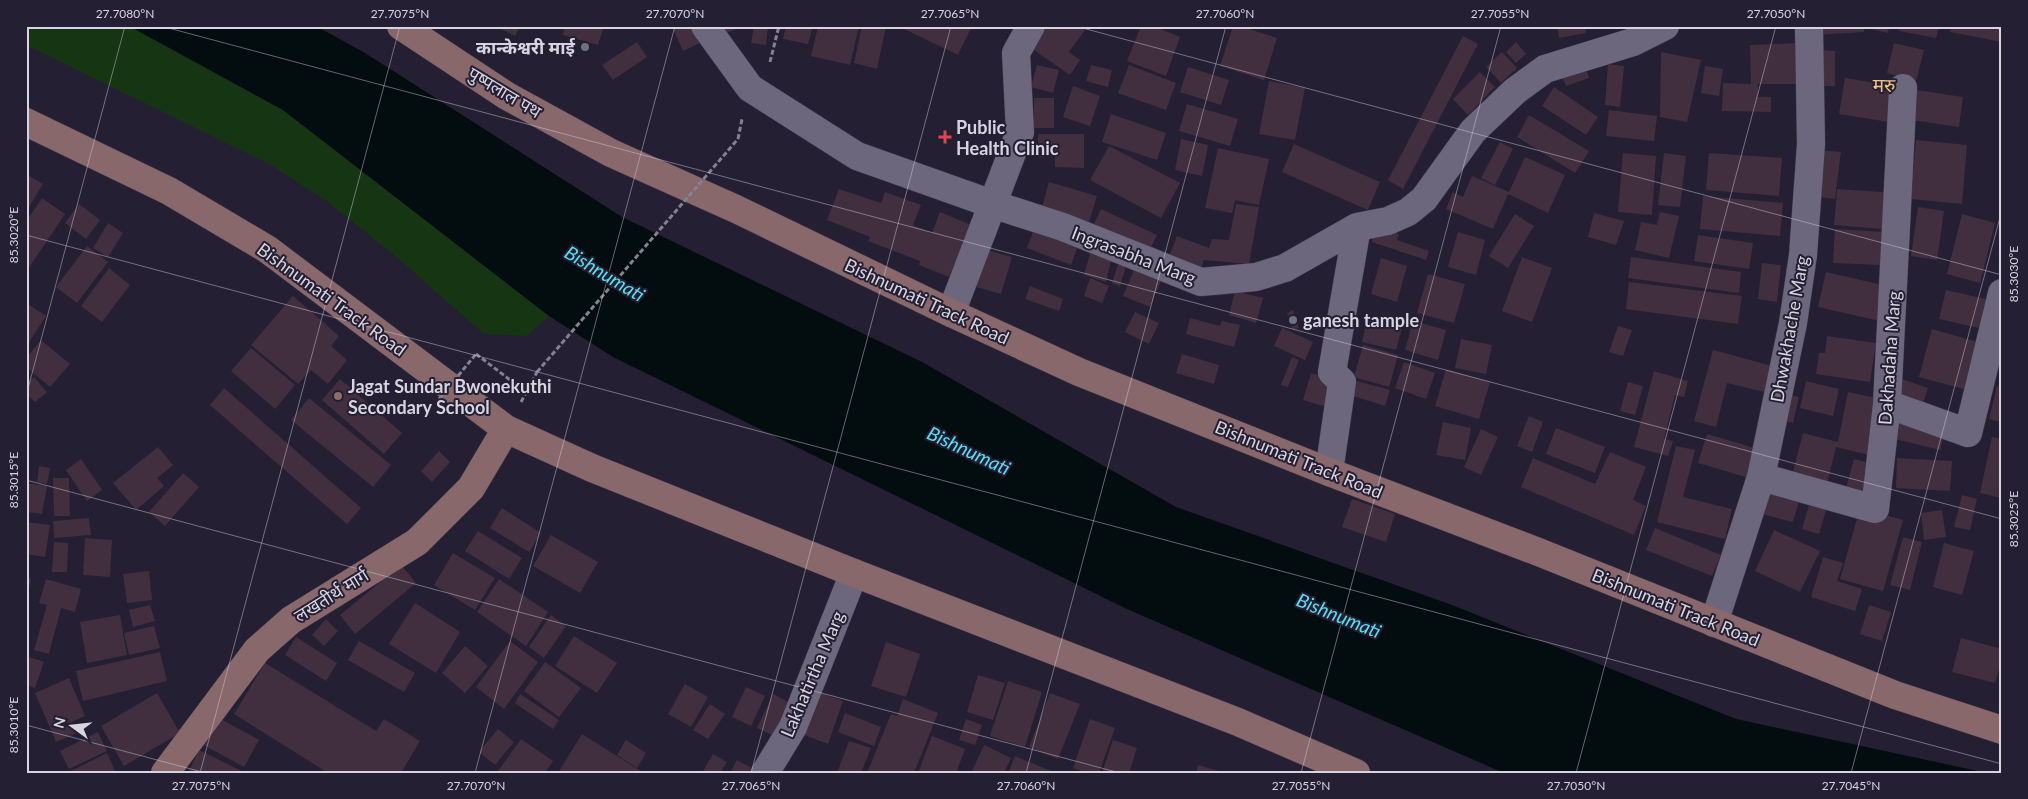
<svg xmlns="http://www.w3.org/2000/svg" width="2028" height="799" viewBox="0 0 2028 799" font-family="Lato,'Noto Sans Devanagari',sans-serif">
<rect width="100%" height="100%" fill="#241f32"/>
<!-- green -->
<path fill="#163513" d="M26,26H129L283,110L549,316L527,336L484,334L395,256L325,200L269,164L26,45Z"/>
<!-- water -->
<path fill="#030c0e" d="M129,26H316L365,53L622,217L922,362L1176,507L1452,605L1736,719L1987,773H1504L1127,609L613,357L549,316L283,110Z"/>
<!-- building -->
<path fill="#412f3f" d="M495,26H520L515,36Z
M565,26H604L598,45L563,35Z
M672,26H695L702,42L683,51Z
M724,26H744L726,33Z
M754,26H768L766,45L751,43Z
M786,26H813L808,44L783,39Z
M818,26H859L850,65L811,56Z
M862,26H886L877,69L854,63Z
M898,26H972L958,55Z
M1046,26H1080L1085,30L1069,52L1080,60L1070,75L1031,48Z
M1141,26H1153L1180,37L1166,76L1127,61Z
M1233,26H1240L1277,38L1264,80L1220,66Z
M1557,26H1585L1586,33L1559,38Z
M1815,26H1864V32L1816,35Z
M1872,26H1889L1888,33L1871,29Z
M1900,26H1937L1939,27L1936,38L1899,31Z
M1951,26H2002V42L1950,32Z
M1463,36L1478,44L1403,189L1388,180Z
M637,42L647,57L613,80L602,65Z
M1516,42L1526,54L1516,63L1506,52Z
M1801,43L1803,84H1758V97H1771V112L1722,111L1723,83L1751,84L1750,45Z
M1894,43L1924,50L1916,81L1887,73Z
M1821,50L1835,51V86H1819Z
M1502,52L1517,68L1501,83L1486,67Z
M1661,52L1701,60L1687,122L1660,117Z
M1608,64L1624,66L1620,107L1605,105Z
M1037,65L1059,70L1053,93L1031,87Z
M1091,65L1112,70L1108,87L1086,81Z
M1129,65L1176,83L1166,110L1118,93Z
M1585,65L1589,78L1566,86L1561,74Z
M1705,66L1723,69L1719,96L1701,93Z
M1188,67L1229,80L1221,105L1180,92Z
M1480,72L1495,87L1468,115L1453,99Z
M1845,78L1895,86L1889,122L1839,114Z
M1269,81L1305,88L1295,140L1259,134Z
M1073,86L1100,96L1090,126L1063,117Z
M1554,87L1598,117L1586,135L1542,106Z
M1917,90L1963,97L1959,127L1912,120Z
M1034,98H1054V128H1034Z
M1187,104L1238,119L1230,146L1179,131Z
M1609,110L1657,116L1654,141L1606,136Z
M1111,114L1166,133L1157,160L1102,142Z
M1529,115L1589,151L1575,173L1517,137Z
M1038,134H1084V168L1055,167V155H1038Z
M1181,139L1208,145L1202,176L1175,170Z
M1916,140L1967,145L1962,204L1911,199Z
M1500,142L1513,149L1495,185L1481,178Z
M1294,144L1380,182L1368,210L1282,172Z
M1109,146L1180,183L1161,218L1090,180Z
M1218,148L1269,159L1259,205L1235,200L1232,213L1205,208Z
M1818,150L1841,152L1835,199L1812,196Z
M1623,153L1656,156L1652,215L1618,212Z
M1664,153L1686,156L1680,207L1658,205Z
M1709,153L1782,158L1779,196L1706,190Z
M1525,157L1565,175L1548,213L1508,194L1493,229L1446,209L1453,192L1463,197L1472,176L1509,192Z
M26,174L43,184L26,212Z
M1049,182L1097,196L1088,225L1041,211Z
M839,189L881,203L885,192L921,205L913,225L932,233L940,212L971,225L949,277L919,265L920,261L868,241L870,237L827,220Z
M1837,189L1896,193L1894,230L1834,225Z
M1703,196L1783,203L1780,236L1700,229Z
M42,198L65,214L26,272V222Z
M79,204L100,220L86,239L65,223Z
M1236,204L1259,207L1249,264L1204,260L1199,274L1167,262L1177,236L1209,248L1212,239L1229,240Z
M1918,207L1944,211L1937,260L1911,256Z
M1101,209L1157,235L1146,258L1090,232Z
M1660,212L1679,216L1669,258L1635,250L1641,222L1657,225Z
M1594,213L1624,221L1616,245L1588,237Z
M1515,214L1534,226L1508,268L1489,256Z
M1962,214L1995,223L1980,283L1947,274Z
M108,223L123,233L108,257L93,248Z
M1036,224L1080,240L1071,265L1027,248Z
M1377,227L1399,234L1397,240L1429,251L1426,260L1372,242Z
M1835,229L1885,232L1883,265L1833,263Z
M1458,232L1485,240L1476,275L1448,267Z
M1698,235L1753,243L1749,269L1694,261Z
M87,246L108,262L77,303L56,287Z
M1092,246L1113,252L1106,282L1084,275Z
M983,249L1012,257L1001,294L973,286Z
M1522,257L1552,268L1532,322L1502,311Z
M1631,257L1741,272L1739,293L1628,278Z
M1381,258L1407,266L1397,302L1371,294Z
M1119,261L1127,263L1120,286L1112,283Z
M1762,263L1781,265L1777,302L1758,299Z
M109,268L130,285L102,322L81,306Z
M1134,270L1161,281L1150,307L1123,296Z
M1826,272L1887,286L1880,321L1818,307Z
M1428,274L1465,284L1454,323L1417,313Z
M1090,278L1109,286L1102,303L1084,296Z
M1629,282L1742,296L1738,324L1626,309Z
M1030,286L1063,299L1059,311L1025,299Z
M1946,290L1994,301L1988,330L1939,319Z
M1235,291L1263,298L1256,323L1229,315Z
M293,296L339,336L331,346L347,360L328,384L311,370L298,384L251,345Z
M26,303L46,316L26,347Z
M1293,310L1299,328L1293,330L1287,313Z
M1135,312L1159,323L1149,344L1125,332Z
M1190,318L1220,326L1222,321L1240,325L1234,347L1186,334Z
M1367,320L1402,328L1396,350L1362,342Z
M1413,321L1446,330L1438,360L1405,350Z
M1618,326L1632,330L1623,356L1609,352Z
M1282,328L1313,342L1305,360L1274,346Z
M1932,329L1988,345L1975,392L1919,377Z
M1827,336L1876,343L1870,382L1816,374L1819,353H1825Z
M1461,339L1492,345L1486,374L1455,368Z
M41,340L70,364L50,387L26,367V358Z
M1363,345L1398,355L1389,387L1354,377Z
M251,348L295,385L275,409L231,371Z
M1713,350L1780,368L1773,394L1727,383L1716,427L1694,421Z
M1182,354L1219,365L1214,384L1176,373Z
M1292,357L1299,360L1288,387L1281,385Z
M1404,362L1435,373L1426,399L1395,388Z
M1446,369L1490,382L1479,419L1435,406Z
M1654,371L1688,381L1684,397L1675,395L1664,439L1673,441L1668,456L1634,447Z
M1311,373L1338,381L1330,408L1303,400Z
M34,377L47,392L35,402L26,393V384Z
M340,379L402,433L384,454L322,400Z
M1902,379L1928,388L1920,413L1893,405Z
M1357,381L1390,390L1385,406L1353,396Z
M1806,381L1839,389L1833,416L1800,408Z
M1628,382L1643,386L1635,415L1620,411Z
M1997,386L2002,388V422L1989,419Z
M224,388L361,508L347,524L210,405Z
M1848,392L1881,399L1869,455L1836,447L1827,484L1792,475L1803,433L1838,442Z
M1787,394L1799,397L1793,423L1781,420Z
M309,398L391,465L373,487L291,420Z
M1529,416L1543,422L1532,452L1517,446Z
M1892,416L1945,429L1940,450L1887,437Z
M1443,422L1471,428L1465,460L1436,455Z
M1556,428L1605,447L1595,473L1546,454Z
M1481,429L1498,437L1481,475L1464,467Z
M1707,434L1758,449L1749,478L1698,463Z
M1992,437L2002,439V498L1980,493Z
M1676,446L1695,450L1683,497L1732,509L1725,539L1657,522Z
M158,447L173,465L157,478L164,486L136,510L113,483Z
M439,451L450,462L432,482L421,471Z
M1610,452L1646,467L1633,500L1646,506L1634,535L1521,487L1533,458L1595,484Z
M1897,458L1952,461L1950,491L1896,488Z
M81,459L102,490L87,501L66,470Z
M1854,459L1873,464L1865,493L1846,488Z
M39,466L50,468L47,484L37,482Z
M183,473L199,487L165,526L149,512Z
M53,478H69L70,516H54Z
M26,483L47,486L42,514L26,512Z
M1769,488L1800,497L1793,522L1762,514Z
M1962,495L1977,499L1970,530L1954,527Z
M1811,498L1828,503L1819,534L1802,529Z
M1352,499L1395,514L1386,542L1342,527Z
M502,508L541,533L529,552L490,528Z
M1860,508L1903,520L1883,591L1840,579Z
M1942,510L1946,537L1924,540L1921,513Z
M89,518L91,535L54,538L53,521Z
M26,522L50,525L45,557L26,554Z
M1655,528L1721,555L1712,576L1646,550Z
M1774,530L1820,551L1800,592L1755,571Z
M478,531L522,558L509,579L465,551Z
M551,535L598,562L580,593L533,566Z
M1903,537L1922,542L1910,590L1890,585Z
M85,538L112,540L110,577L83,575Z
M54,542L68,543L67,572H52Z
M1944,543L1974,551L1962,595L1933,587Z
M453,553L495,578L475,610L434,585Z
M1823,557L1843,563L1837,581L1862,589L1855,611L1811,597Z
M401,565L416,583L355,634L340,615Z
M149,571L152,600L127,603L123,574Z
M26,578L31,579L27,596H26Z
M46,579L81,589L75,612L61,608L49,654L34,650L47,605L39,603Z
M499,579L548,612L526,646L477,612Z
M415,603L460,632L436,673L389,644Z
M150,605L155,621L133,627L129,610Z
M1869,605L1891,612L1882,641L1860,634Z
M120,615L127,655L87,663L80,622Z
M551,615L566,626L544,658L529,647Z
M326,619L338,631L324,646L312,635Z
M154,626L160,648L129,655L124,633Z
M574,636L617,663L597,693L555,666Z
M296,637L337,663L326,681L285,655Z
M1961,638L2002,649V658L1995,683L1952,672Z
M359,641L415,673L404,692L348,660Z
M510,641L538,662L504,709L476,687Z
M886,642L920,654L906,697L871,686Z
M465,646L488,666L465,693L442,673Z
M160,652L167,681L83,701L76,671Z
M26,656L44,662L35,688L26,685Z
M545,662L581,688L559,717L524,691Z
M265,663L376,731L384,719L420,741L401,773H328L234,714Z
M978,675L1005,683L993,720L967,712Z
M69,678L85,716L72,722L77,733L56,742L35,693Z
M1008,681L1042,692L1025,747L990,736Z
M685,684L708,697L691,727L668,714Z
M746,687L765,696L751,726L732,717Z
M812,690L843,701L828,744L797,732Z
M157,693L180,733L124,766L101,726Z
M1050,693L1080,704L1058,759L1029,747Z
M520,694L559,720L553,729L515,703Z
M773,694L790,703L774,736L757,728Z
M903,699L938,713L914,773H867L891,714L897,716Z
M710,704L725,714L708,739L693,730Z
M845,713L881,727L874,746L838,732Z
M217,717L259,740L244,767L202,744Z
M966,719L982,725L975,745L959,740Z
M1090,719L1115,728L1099,773H1087L1073,768Z
M498,729L514,742L495,765L479,752Z
M98,732L107,751L69,769L60,751Z
M582,734L636,768L644,773H558Z
M932,736L965,749L956,773H918Z
M521,739L553,761L545,773H500L498,771Z
M626,740L646,753L637,768L617,755Z
M1113,740L1137,748L1129,773H1102Z
M849,741L871,748L861,773H837Z
M984,745L1011,758L1004,773H971Z
M199,750L246,773H188Z
M107,753L116,773H67Z
M713,754L727,762L720,773H702Z
M1015,756L1056,773H1008Z
M737,760L755,770L754,773H730Z
M1198,765L1222,772V773H1196Z"/>
<g fill="none" stroke-linecap="round" stroke-linejoin="round">
<defs>
<path id="street" d="M705,26L750,88L857,156L992,204L1063,227L1201,282L1256,277L1285,268L1357,227
M951,313L1020,132L1016,53L1031,26
M1887,404L1968,433L2002,293
M1329,472L1342,382L1332,372L1357,227L1388,221L1408,212L1424,199L1473,131L1515,91L1545,69L1633,42L1665,26
M1761,477L1875,509L1887,404L1903,88
M1714,623L1761,477L1793,323L1803,255L1811,144L1809,26
M765,773L793,727L854,573"/>
<path id="secondary" d="M401,26L507,96L611,153L736,209L951,313L1079,372L1329,472L1536,551L1895,695L2002,730
M26,122L169,191L267,249L506,429L592,468L854,573L1238,722L1356,773
M165,773L257,650L291,620L417,542L471,488L506,429"/>
</defs>
<!-- street casing -->
<use href="#street" stroke="#3e3949" stroke-width="29"/>
<!-- secondary casing -->
<use href="#secondary" stroke="#3e3949" stroke-width="29"/>
<!-- path -->
<path stroke="#848190" stroke-width="3" stroke-dasharray="5 2.5" stroke-linecap="butt" d="M770,62L779,26
M738,139L742,119
M476,354L526,392
M521,402L537,372"/>
<!-- street -->
<use href="#street" stroke="#6d677e" stroke-width="28"/>
<!-- secondary -->
<use href="#secondary" stroke="#89686b" stroke-width="28"/>
<!-- path-bridge -->
<path stroke="#848190" stroke-width="3" stroke-dasharray="5 2.5" stroke-linecap="butt" d="M537,372L738,139
M439,399L476,354"/>
</g>
<!-- ticks -->
<path fill="none" stroke="#d8d5e2" stroke-width="1" stroke-opacity="0.45" d="M161,26L2002,519M1075,26L2002,275M1989,26L2002,30M26,235L2002,764M26,396L125,26M26,480L1120,773M26,725L206,773M200,773L400,26M475,773L675,26M751,773L951,26M1026,773L1226,26M1301,773L1501,26M1576,773L1776,26M1851,773L2002,210"/>
<!-- markers -->
<g fill="#6b7280" stroke="#241f32" stroke-width="2">
<circle cx="585" cy="47" r="5"/>
<circle cx="1293" cy="320" r="5"/>
</g>
<path fill="#e0444e" stroke="#241f32" stroke-width="2" d="M942.5 129.5h5v5h5v5h-5v5h-5v-5h-5v-5h5z"/>
<circle fill="#8d6e63" stroke="#241f32" stroke-width="2" cx="338" cy="396" r="5"/>
<g text-anchor="middle" dominant-baseline="central" stroke-width="4" stroke-linejoin="round" paint-order="stroke">
<!-- poi labels -->
<g font-size="18" font-weight="bold" fill="#d8d5e2" stroke="#241f32" text-anchor="start">
<text x="575" y="47" text-anchor="end">कान्केश्वरी माई</text>
<text x="956" y="127">Public<tspan x="956" dy="21">Health Clinic</tspan></text>
<text x="1303" y="320">ganesh tample</text>
<text x="348" y="386">Jagat Sundar Bwonekuthi<tspan x="348" dy="21">Secondary School</tspan></text>
</g>
<!-- street labels -->
<g font-size="18" fill="#d8d5e2" stroke="#241f32">
<text transform="translate(505 92) rotate(31)">पुष्पलाल पथ</text>
<text transform="translate(1134 255) rotate(21)">Ingrasabha Marg</text>
<text transform="translate(332 299) rotate(36)">Bishnumati Track Road</text>
<text transform="translate(927 301) rotate(25)">Bishnumati Track Road</text>
<text transform="translate(1789 329) rotate(-80)">Dhwakhache Marg</text>
<text transform="translate(1889 358) rotate(-86)">Dakhadaha Marg</text>
<text transform="translate(1299 459) rotate(22)">Bishnumati Track Road</text>
<text transform="translate(331 595) rotate(-32)">लखतीर्थ मार्ग</text>
<text transform="translate(1676 607) rotate(22)">Bishnumati Track Road</text>
<text transform="translate(812 674) rotate(-67)">Lakhatirtha Marg</text>
</g>
<!-- neighbourhood labels -->
<g font-size="19" fill="#f4c482" stroke="#241f32">
<text x="1884" y="84">मरु</text>
</g>
<!-- water labels -->
<g font-size="19" font-style="italic" fill="#55e1f3" stroke="#241f32">
<text transform="translate(605 273) rotate(31)">Bishnumati</text>
<text transform="translate(969 450) rotate(25)">Bishnumati</text>
<text transform="translate(1339 615) rotate(22)">Bishnumati</text>
</g>
</g>
<!-- border -->
<rect width="2028" height="799" fill="none" stroke="#241f32" stroke-width="55"/>
<!-- north arrow -->
<g transform="translate(72 726) rotate(285)" stroke="#241f32" stroke-width="4" paint-order="stroke">
<path d="M0-4L9 19L0 12L-9 19Z" fill="#d8d5e2"/>
<text y="-8" font-size="14" font-weight="bold" text-anchor="middle" fill="#d8d5e2">N</text>
</g>
<rect x="28" y="28" width="1972" height="744" fill="none" stroke="#d8d5e2" stroke-width="2"/>
<g font-size="12" text-anchor="middle" fill="#d8d5e2">
<text x="125" y="18">27.7080°N</text>
<text x="400" y="18">27.7075°N</text>
<text x="675" y="18">27.7070°N</text>
<text x="950" y="18">27.7065°N</text>
<text x="1225" y="18">27.7060°N</text>
<text x="1500" y="18">27.7055°N</text>
<text x="1776" y="18">27.7050°N</text>
<text transform="translate(14 235) rotate(-90)" y="4">85.3020°E</text>
<text transform="translate(2014 274) rotate(-90)" y="4">85.3030°E</text>
<text transform="translate(14 480) rotate(-90)" y="4">85.3015°E</text>
<text transform="translate(2014 519) rotate(-90)" y="4">85.3025°E</text>
<text transform="translate(14 725) rotate(-90)" y="4">85.3010°E</text>
<text x="201" y="790">27.7075°N</text>
<text x="476" y="790">27.7070°N</text>
<text x="751" y="790">27.7065°N</text>
<text x="1026" y="790">27.7060°N</text>
<text x="1301" y="790">27.7055°N</text>
<text x="1576" y="790">27.7050°N</text>
<text x="1851" y="790">27.7045°N</text>
</g>
</svg>
